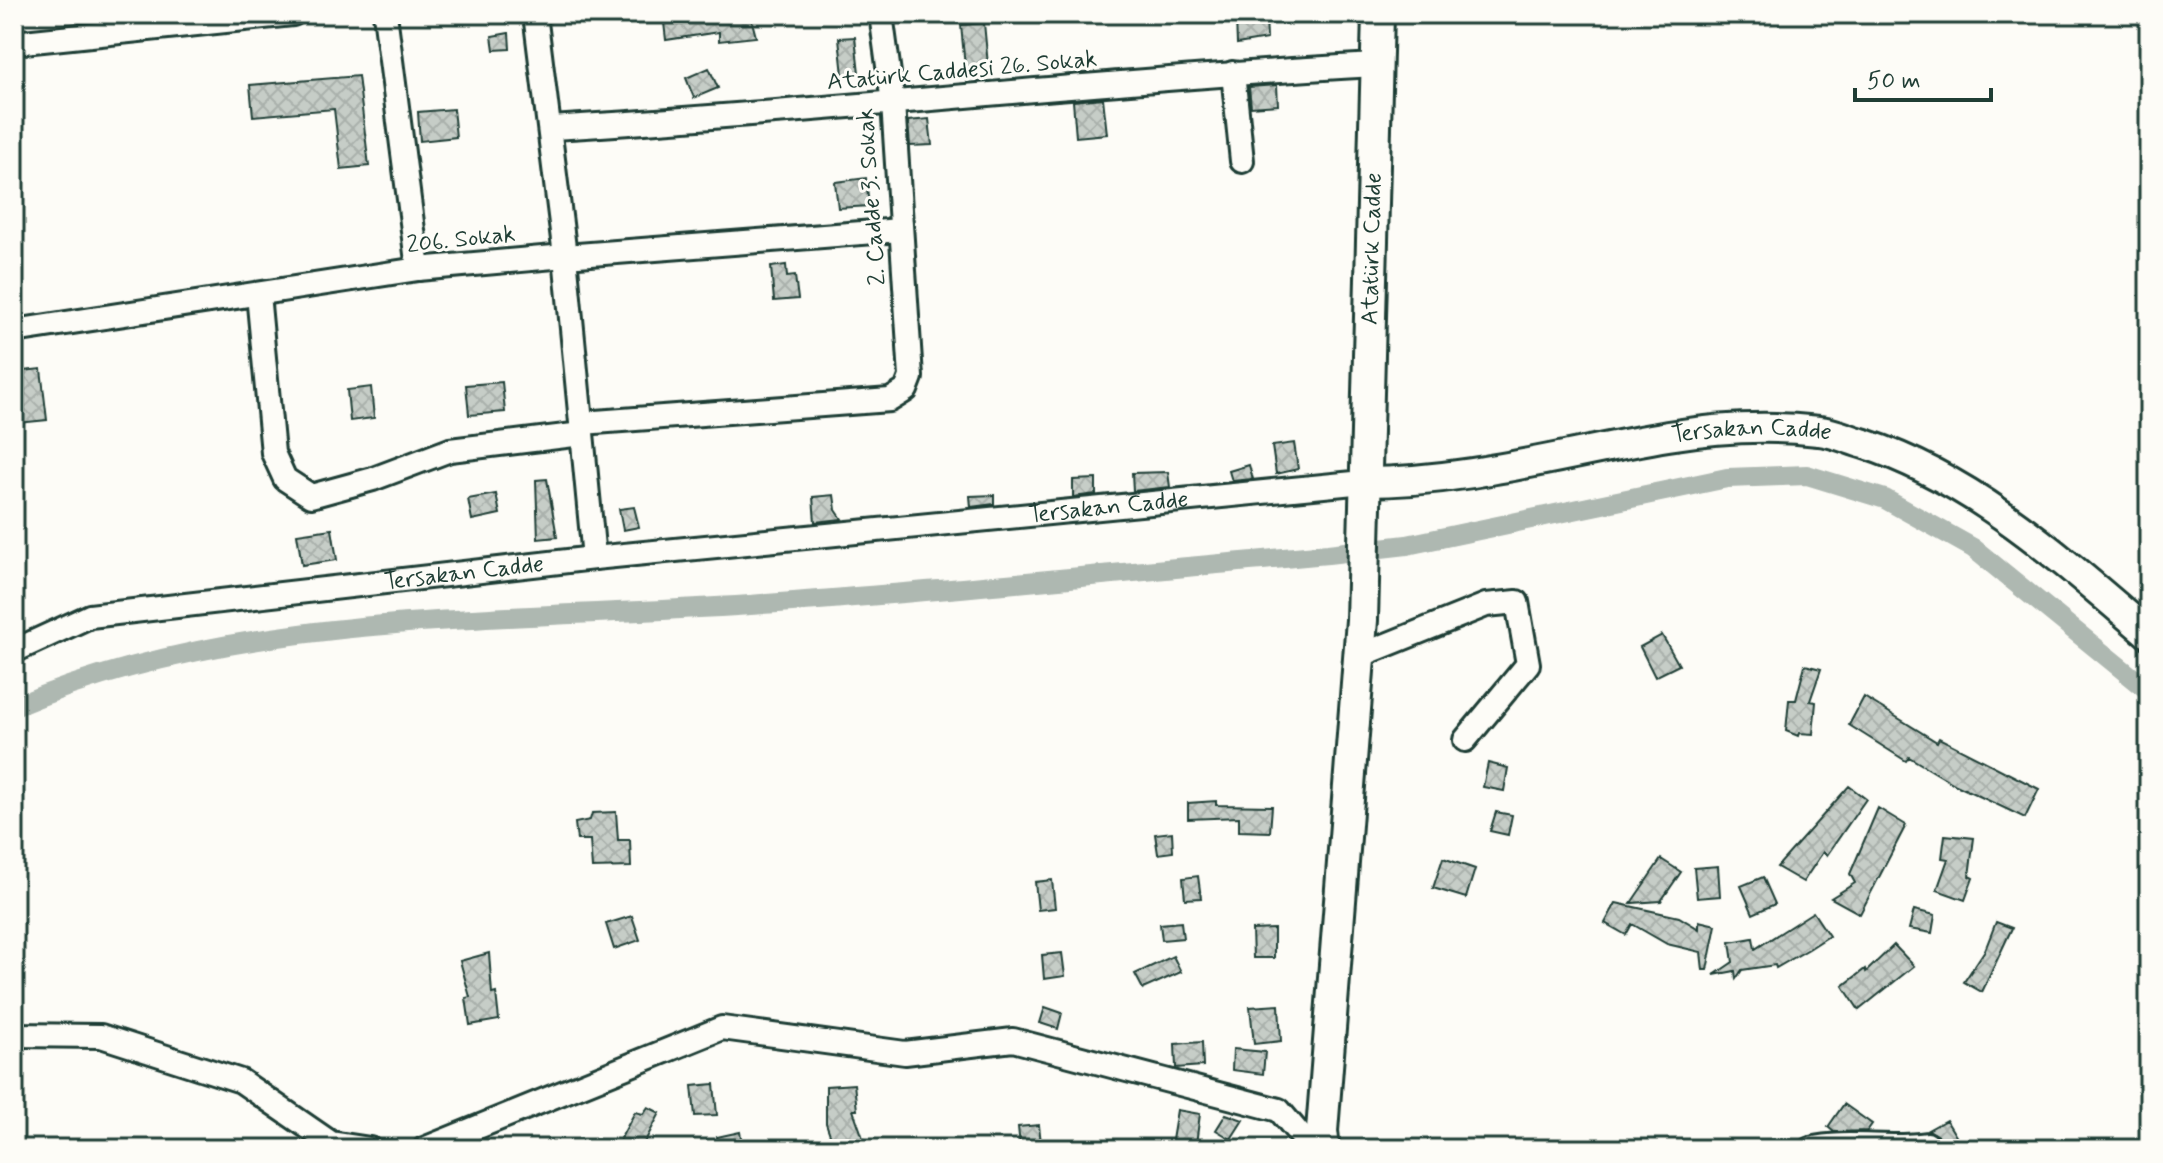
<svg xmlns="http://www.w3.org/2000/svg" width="2163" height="1163" viewBox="0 0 2163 1163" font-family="Mynerve,sans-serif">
<defs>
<pattern id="building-cross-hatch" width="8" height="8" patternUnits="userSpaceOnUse" patternTransform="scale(2)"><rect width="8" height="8" fill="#c6cdc7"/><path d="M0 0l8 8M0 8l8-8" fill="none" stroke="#aab1ac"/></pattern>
</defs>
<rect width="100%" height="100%" fill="#fdfcf7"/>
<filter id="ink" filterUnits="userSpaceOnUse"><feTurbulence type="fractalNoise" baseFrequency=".0125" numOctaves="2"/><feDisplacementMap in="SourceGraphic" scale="16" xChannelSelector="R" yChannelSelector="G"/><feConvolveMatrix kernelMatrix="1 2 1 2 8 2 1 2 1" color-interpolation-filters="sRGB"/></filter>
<g filter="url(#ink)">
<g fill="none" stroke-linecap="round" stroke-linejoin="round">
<!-- canal -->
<path stroke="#aeb8b1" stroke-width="20" d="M14,707C246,609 504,622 750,605C943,592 1135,571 1328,554L1407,545L1727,478L1807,475L1885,499L1973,548L2149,691"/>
</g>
<!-- building -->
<path fill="url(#building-cross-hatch)" stroke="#1f3d34" stroke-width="2" d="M663,14H750L756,37L719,41V32L666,40Z
M1266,16L1267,39L1237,44L1236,19Z
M984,23L988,65L965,67L961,25Z
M509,33L510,49L494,50L492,36Z
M855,37L859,73L843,75L839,38Z
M709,68L718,88L694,98L686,78Z
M358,76L369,166L341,169L334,109L253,116L250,85Z
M1277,85L1278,105L1251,107L1249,87Z
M1103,98L1107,134L1076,137L1073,101Z
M453,109L456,137L420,141L418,112Z
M929,119L932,145L910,146L908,121Z
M866,178L869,206L838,208L835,182Z
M786,265L787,277L795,276L798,299L774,301L771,267Z
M41,369L47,420L18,423L14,372Z
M502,382L505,412L469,415L466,385Z
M371,387L374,418L350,421L347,390Z
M1294,443L1298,469L1276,474L1272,446Z
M1249,465L1253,479L1232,481L1229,471Z
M1168,472L1170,487L1133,491L1132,473Z
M547,479L557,537L538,539L536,480Z
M1096,479V494L1073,497V480Z
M496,494L500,514L472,520L468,499Z
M834,495L836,510L842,519L815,522L813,497Z
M994,495V504L971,507L970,496Z
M634,507L639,527L623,530L619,509Z
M332,529L337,560L302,565L297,534Z
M1662,635L1679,665L1655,677L1640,647Z
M1805,665L1821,669L1810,701L1816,702L1813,734L1799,733L1798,736L1786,731L1789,700H1796Z
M1864,697L1937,742L1939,738L2039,789L2025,818L1956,785L1909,757L1906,761L1849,725Z
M1488,763L1508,768L1504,791L1483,787Z
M1849,786L1866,799L1827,855L1823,852L1803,882L1777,867Z
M1216,801V805L1272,806L1270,832L1239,831V817L1188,819V803Z
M1878,808L1906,825L1860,914L1831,898L1855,883L1850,874Z
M616,812L618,840H630L631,867L592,868L590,840H577L575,823L590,820L592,813Z
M1496,812L1512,815L1508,835L1490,831Z
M1172,832L1173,852L1158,854L1155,834Z
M1945,835L1974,838L1969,876L1973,878L1965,900L1937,890L1948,859L1942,858Z
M1443,858L1475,869L1466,898L1433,888Z
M1661,859L1681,872L1661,901L1631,903Z
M1718,866L1720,896L1697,898L1694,868Z
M1198,876L1201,898L1185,899L1183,878Z
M1763,877L1775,904L1753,914L1741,886Z
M1052,880L1055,908L1038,910L1035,882Z
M1616,903L1679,917L1699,929V921L1716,925L1707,970H1703L1701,952L1667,944L1632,924L1626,935L1605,923Z
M1914,910L1935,915L1932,933L1909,929Z
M1813,912L1829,936L1809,949L1776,968L1775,965L1742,970L1736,979L1735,971L1714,975L1733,962L1730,942L1753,938L1755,949Z
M632,916L640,940L614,949L606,924Z
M1181,922L1183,938L1162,940L1160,924Z
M1996,922L2012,928L1982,992L1964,982L1985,950Z
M1274,929V958H1253L1252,930Z
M1894,945L1914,966L1859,1010L1843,986L1865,969L1866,972Z
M489,953L492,994L496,993L499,1020L470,1025L466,998L470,997L460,961Z
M1062,953L1065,976L1044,979L1042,955Z
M1173,956L1181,972L1143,989L1135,974Z
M1279,1005L1281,1041L1254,1044L1250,1007Z
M1045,1007L1062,1013L1058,1029L1040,1023Z
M1202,1042L1203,1066L1176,1068L1175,1044Z
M1233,1049L1265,1052L1263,1074L1232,1070Z
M714,1084L717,1115L695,1116L692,1086Z
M854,1084L857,1110H853L867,1149H835L826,1123V1086Z
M1844,1104L1872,1124L1867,1131L1834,1132L1828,1127Z
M648,1107L660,1113L641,1149H615L635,1112L643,1114Z
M1177,1110L1200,1114L1196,1144L1172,1140Z
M1226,1114L1243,1120L1231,1139L1216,1130Z
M1946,1120L1957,1138L1940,1149L1939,1136L1928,1130Z
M1039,1125L1041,1143L1020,1146L1018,1127Z
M740,1132L743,1149H720L717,1137Z"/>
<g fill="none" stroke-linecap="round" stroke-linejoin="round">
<defs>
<g id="minor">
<path d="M385,14L418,269"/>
<path d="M535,14L565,256L900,230"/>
<path d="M14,43L293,14"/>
<path d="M1233,73L1242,161"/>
<path d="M552,128C827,112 1101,80 1376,65"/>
<path d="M258,294L273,453L285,479L311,496L373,479L450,450L582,434"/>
<path d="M14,331L418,269L565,256L594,558"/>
<path d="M582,423L890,400L906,390L911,377L893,103L881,14"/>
<path id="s1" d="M14,651L90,616L594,558L1364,482"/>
<path d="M1359,656L1486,605L1517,602L1528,664L1465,740"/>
<path d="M14,1035L101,1036L241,1081L331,1143L370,1149"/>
<path d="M424,1149L722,1028L905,1053L1013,1040L1279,1110L1312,1149"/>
<path d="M1810,1149C1847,1140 1888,1150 1927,1144"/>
</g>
<g id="tertiary">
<path id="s2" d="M1364,482C1468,482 1566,453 1668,436C1717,428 1769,425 1819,431C1834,432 1850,440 1865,444C1975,480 2062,560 2149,634"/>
</g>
<g id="secondary">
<path id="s3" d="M1324,1149L1322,1131L1362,620L1378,14"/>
</g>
</defs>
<!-- minor casing -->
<use href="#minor" stroke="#1f3d34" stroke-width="28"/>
<!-- tertiary casing -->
<use href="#tertiary" stroke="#1f3d34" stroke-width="34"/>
<!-- secondary casing -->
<use href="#secondary" stroke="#1f3d34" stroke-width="36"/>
<!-- minor -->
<use href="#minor" stroke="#fdfcf7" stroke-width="22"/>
<!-- tertiary -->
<use href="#tertiary" stroke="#fdfcf7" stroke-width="28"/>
<!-- secondary -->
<use href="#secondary" stroke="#fdfcf7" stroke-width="30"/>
</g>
</g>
<g text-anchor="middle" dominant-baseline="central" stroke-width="6" stroke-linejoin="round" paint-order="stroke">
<!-- street labels -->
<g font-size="24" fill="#1f3d34" stroke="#fdfcf7">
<text transform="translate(962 71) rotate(-5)">Atatürk Caddesi 26. Sokak</text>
<text transform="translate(872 197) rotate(-94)">2. Cadde 3. Sokak</text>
<text transform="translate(461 240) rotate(-6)">206. Sokak</text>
<text stroke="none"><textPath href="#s3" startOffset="902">Atatürk Cadde</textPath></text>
<text stroke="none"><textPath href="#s2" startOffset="392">Tersakan Cadde</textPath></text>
<text stroke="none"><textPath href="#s1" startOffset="1108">Tersakan Cadde</textPath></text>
<text stroke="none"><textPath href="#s1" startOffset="460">Tersakan Cadde</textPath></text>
</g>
</g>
<!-- margin -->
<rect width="2163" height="1163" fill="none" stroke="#fdfcf7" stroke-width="48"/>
<rect x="24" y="24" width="2115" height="1115" fill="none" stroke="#1f3d34" stroke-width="3" filter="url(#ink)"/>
<!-- scale -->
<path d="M1855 88v12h136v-12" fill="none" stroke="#1f3d34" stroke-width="4"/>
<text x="1867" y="88" font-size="24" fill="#1f3d34" stroke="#fdfcf7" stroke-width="6" paint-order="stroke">50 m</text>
</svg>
